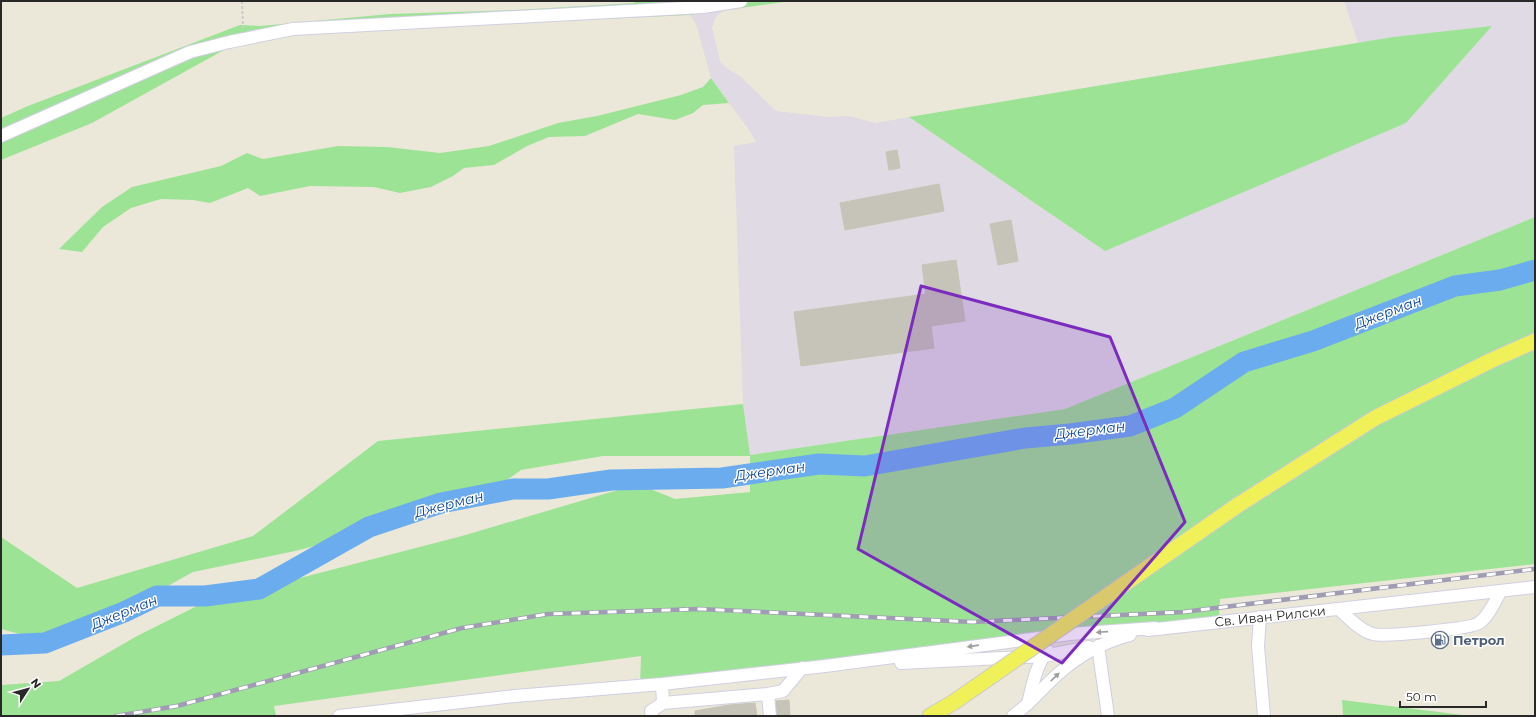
<svg xmlns="http://www.w3.org/2000/svg" width="1536" height="717" viewBox="0 0 1536 717" font-family="Montserrat,sans-serif">
<rect width="100%" height="100%" fill="#ebe8d9"/>
<!-- industrial -->
<path fill="#dfdae3" d="M1344,1H1535V217L1065,409L750,455L743,404L734,146L756,142L749,130L711,78L696,24L690,15L724,10L715,18L712,28L720,61L728,69L741,77L776,111L828,117L848,116L876,123L909,117L1105,251L1492,27L1393,37L1358,43Z"/>
<!-- green -->
<path fill="#9de395" d="M634,1H791L690,15L319,32L241,44L224,50L92,123L1,160V118L28,106L240,25L260,26L390,14L516,10L634,3Z
M1492,26L1406,123L1105,251L909,117L1393,37Z
M711,78L729,103L703,105L693,113L675,120L638,114L585,136L549,137L527,146L494,165L464,168L453,176L431,187L400,193L374,187L310,186L260,196L248,188L210,203L193,200L161,199L131,208L103,227L82,252L59,249L102,207L132,187L221,166L247,153L263,159L338,146L387,147L440,153L489,146L558,123L597,116L681,95L703,87Z
M1535,217V564L1220,599L1219,621L640,686L641,656L274,706L276,716H1V685L59,681L137,636L235,587L300,578L462,536L638,484L675,499L750,492V456H603L521,470L471,506L295,551L193,572L61,645L1,629V537L77,588L253,536L378,441L743,404L750,455L1065,409Z
M1342,700L1471,716H1343Z"/>
<g fill="none" stroke-linecap="round" stroke-linejoin="round">
<!-- river -->
<path stroke="#6bacef" stroke-width="21" d="M1,645L45,643L124,612L157,596H205L259,589L369,527L441,503L513,489H548L611,480L722,478L819,464L865,466L1025,438L1070,434L1130,426L1175,408L1244,362L1313,341L1455,286L1500,280L1535,270"/>
</g>
<!-- building -->
<path fill="#c6c4b9" stroke="#c6c4b3" d="M897,150L900,168L889,170L886,152Z
M939,184L944,211L845,230L840,203Z
M1011,220L1018,261L998,265L990,224Z
M956,260L965,321L931,326L934,348L801,366L794,312L926,294L922,265Z
M789,700L790,716H777L776,701Z
M755,703L757,716H695V711L729,705Z"/>
<g fill="none" stroke-linecap="round" stroke-linejoin="round">
<defs>
<path id="minor" d="M1,136L190,52L229,42L293,29L703,7L741,1
M1339,609C1348,617 1360,631 1373,634C1384,637 1470,629 1479,623C1489,616 1495,601 1501,591
M1260,617L1258,646L1264,716
M1148,630L1535,587
M1098,646L1108,716
M901,663L1044,656L1089,647
M662,684L663,703L768,694L783,691L802,668
M768,694L770,716
M1028,704C1032,687 1036,664 1048,651
M339,716L515,696L662,684L825,666L1070,634L1155,628
M652,716L651,711L663,703
M1013,716C1030,704 1042,688 1058,674C1079,655 1103,642 1130,635"/>
<path id="major" d="M1238,505L1375,418L1492,360L1535,341
M930,716L954,702"/>
</defs>
<!-- minor casing -->
<use href="#minor" stroke="#d0cfe2" stroke-width="14"/>
<!-- major casing -->
<use href="#major" stroke="#cbcbcb" stroke-width="17"/>
<!-- path -->
<path stroke="#cbcbcb" stroke-width="2" stroke-dasharray="3 2" stroke-linecap="butt" d="M242,1L243,28"/>
<!-- minor -->
<use href="#minor" stroke="#fff" stroke-width="12"/>
<!-- major -->
<use href="#major" stroke="#f0f158" stroke-width="15"/>
<defs>
<path id="rail" d="M116,716L177,706L462,628L548,614L699,609L973,622L1183,612L1535,569"/>
</defs>
<!-- rail casing -->
<use href="#rail" stroke="#9f9cb3" stroke-width="4.5"/>
<!-- rail -->
<use href="#rail" stroke="#fff" stroke-width="3" stroke-dasharray="9" stroke-linecap="butt"/>
<defs>
<path id="major-bridge" d="M954,702L1238,505"/>
</defs>
<!-- major-bridge casing -->
<use href="#major-bridge" stroke="#cbcbcb" stroke-width="17" stroke-linecap="butt"/>
<!-- major-bridge -->
<use href="#major-bridge" stroke="#f0f158" stroke-width="15"/>
</g>
<!-- one-way arrows -->
<defs><path id="oneway-solid" d="M-6-.8H1V-3.2L6.5 0L1 3.2V.8H-6Z"/></defs>
<g fill="#9e9e9e">
<use href="#oneway-solid" transform="translate(1102 632) rotate(176)"/>
<use href="#oneway-solid" transform="translate(973 646) rotate(172)"/>
<use href="#oneway-solid" transform="translate(1055 677) rotate(-44)"/>
</g>
<!-- marked area -->
<path fill="#7b2cbf" fill-opacity="0.2" stroke="#7b2cbf" stroke-width="3" stroke-linejoin="round" d="M921,286L1110,337L1185,522L1062,663L858,549Z"/>
<!-- icons -->
<defs>
<symbol id="fuel-ring" viewBox="-11 -11 22 22"><circle r="9.5" fill="#fff" stroke="#5c6f8a" stroke-width="1.5"/><path d="M-5.5-6h7V0h2V4h1.3V-2.5L3-4.5l.8-.8L6-3V5H2.5V1h-1V6h-7ZM-4.2-4.7v3.2H.2V-4.7Z" fill="#5c6f8a"/></symbol>
</defs>
<g fill-rule="evenodd">
<use href="#fuel-ring" x="1430" y="630" width="20" height="20"/>
</g>
<g text-anchor="middle" dominant-baseline="central" stroke-width="3" stroke-linejoin="round" paint-order="stroke">
<!-- street labels -->
<g font-size="13" fill="#282828" stroke="#fff">
<text transform="translate(1270 616) rotate(-6)">Св. Иван Рилски</text>
</g>
<!-- service labels -->
<g font-size="13" font-weight="bold" fill="#4e5e75" stroke="#fff" text-anchor="start">
<text x="1453" y="640">Петрол</text>
</g>
<!-- water labels -->
<g font-size="14" font-style="italic" fill="#0c4798" stroke="#fff">
<text transform="translate(1388 312) rotate(-21)">Джерман</text>
<text transform="translate(1090 430) rotate(-7)">Джерман</text>
<text transform="translate(770 471) rotate(-8)">Джерман</text>
<text transform="translate(449 504) rotate(-14)">Джерман</text>
<text transform="translate(124 612) rotate(-22)">Джерман</text>
</g>
</g>
<!-- border -->
<rect width="1536" height="717" fill="none" stroke="#282828" stroke-width="4"/>
<!-- north arrow -->
<g transform="translate(28 689) rotate(54)" stroke="#ffffff" stroke-width="3" paint-order="stroke">
<path d="M0-3L7 15L0 10L-7 15Z" fill="#282828"/>
<text y="-6" font-size="11" font-weight="bold" text-anchor="middle" fill="#282828">N</text>
</g>
<!-- scale -->
<path d="M1400 701v6h86v-6" fill="none" stroke="#282828" stroke-width="2"/>
<text x="1406" y="701" font-size="12" fill="#282828" stroke="#ffffff" stroke-width="3" paint-order="stroke">50 m</text>
</svg>
